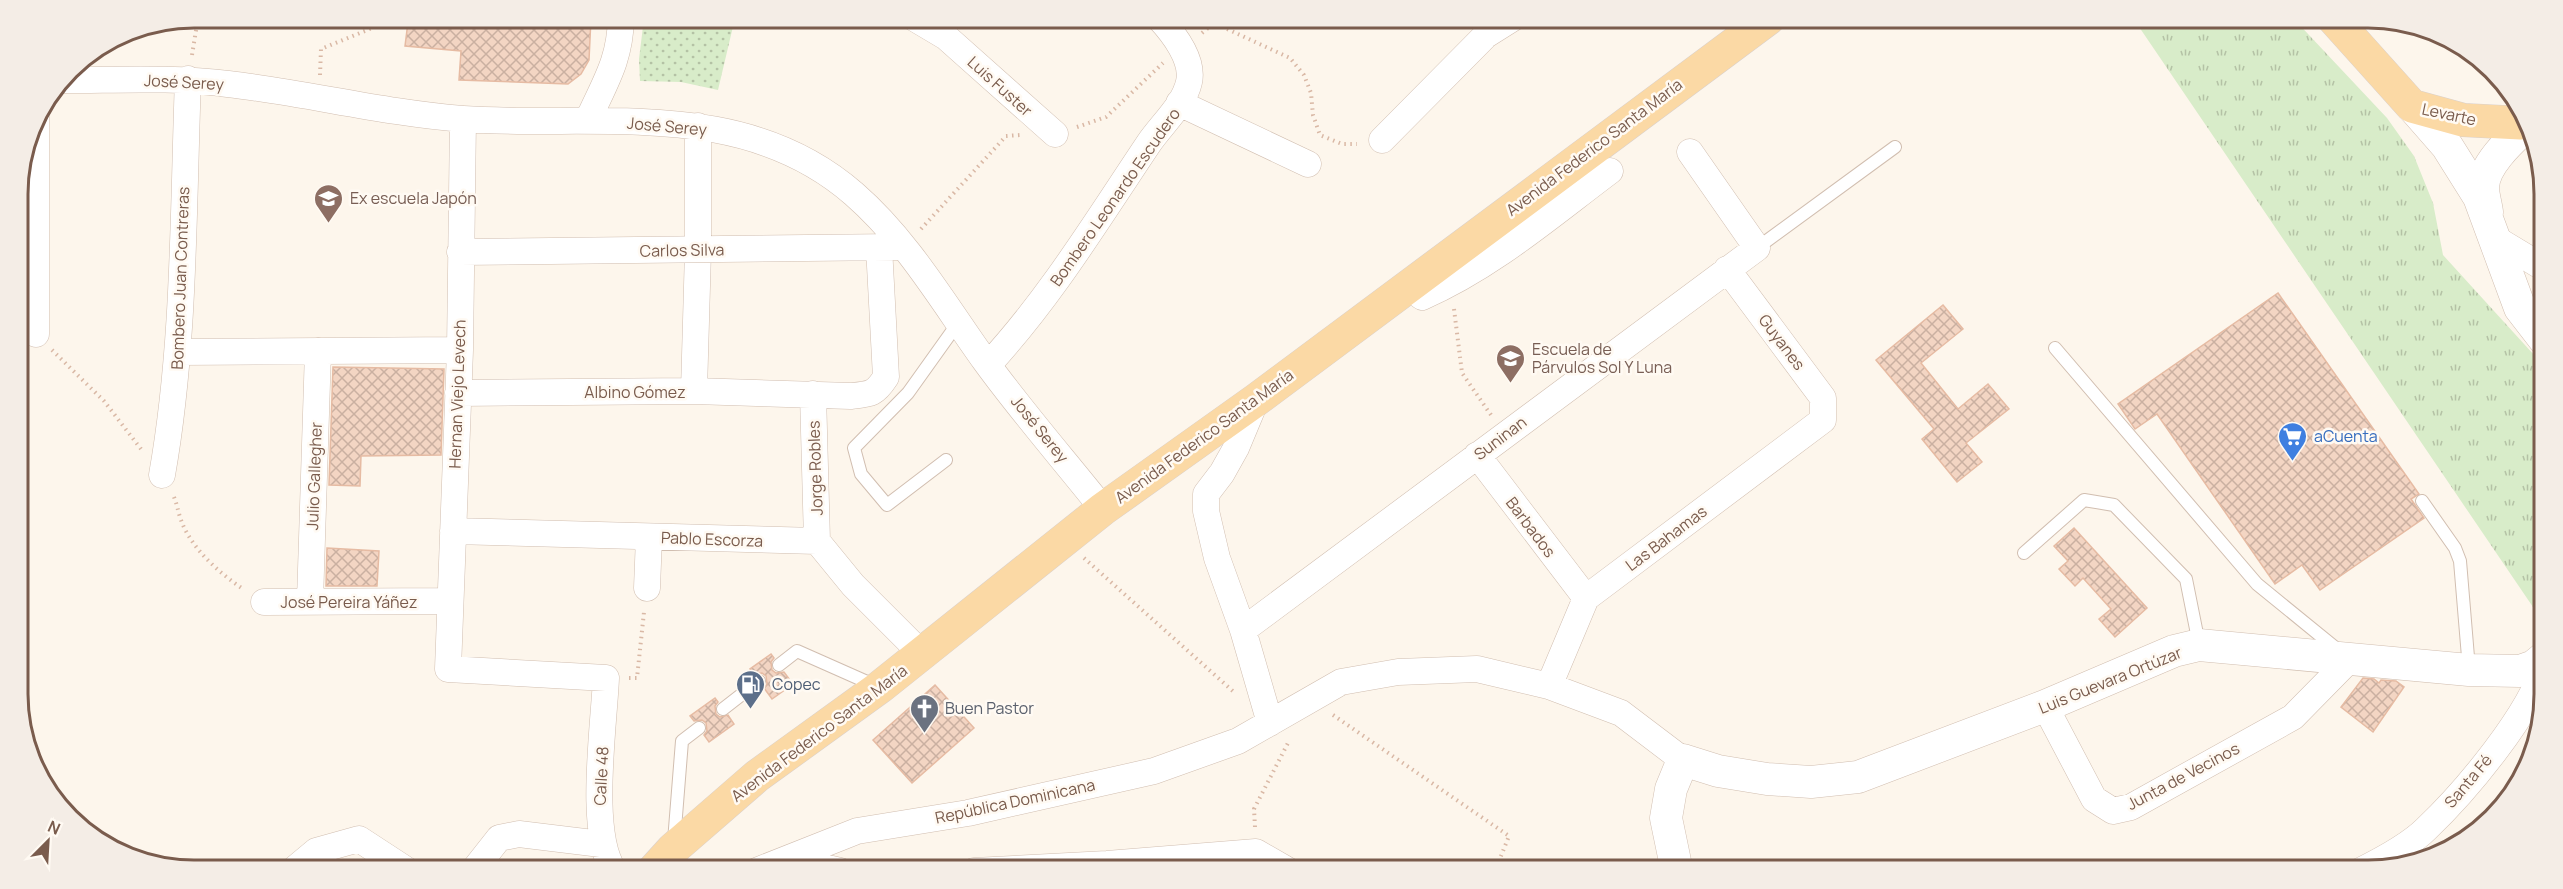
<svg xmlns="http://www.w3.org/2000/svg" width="2563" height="889" viewBox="0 0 2563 889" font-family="Manrope,sans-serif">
<defs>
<pattern id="grass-tufts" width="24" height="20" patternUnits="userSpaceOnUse" patternTransform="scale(1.5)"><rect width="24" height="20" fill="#d8ecc9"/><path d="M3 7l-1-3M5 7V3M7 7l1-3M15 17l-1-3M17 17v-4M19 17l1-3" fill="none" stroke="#b4c2a5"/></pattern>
<pattern id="park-dots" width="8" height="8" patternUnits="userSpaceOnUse" patternTransform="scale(1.5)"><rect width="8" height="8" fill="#d8ecc9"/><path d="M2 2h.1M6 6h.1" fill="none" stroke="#b4c2a5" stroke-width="1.8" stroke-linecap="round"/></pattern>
<pattern id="building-cross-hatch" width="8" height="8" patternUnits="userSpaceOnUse" patternTransform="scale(1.5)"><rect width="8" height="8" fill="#f3d5c3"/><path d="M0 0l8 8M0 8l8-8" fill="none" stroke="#cab0a1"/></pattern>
</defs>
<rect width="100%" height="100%" fill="#fdf6ec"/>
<!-- grass -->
<path fill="url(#grass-tufts)" d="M2133,18H2293L2387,118L2414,156L2433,203L2443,255L2544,366L2545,607L2535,610Z"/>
<!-- park -->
<path fill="url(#park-dots)" d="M644,18H735L718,90L681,82L640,81L639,59Z"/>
<!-- building -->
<path fill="url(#building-cross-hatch)" stroke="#e6bba3" stroke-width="1.5" d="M462,18H591L589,60L581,74L568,84L459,80L461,51L405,46L408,22L461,26Z
M2278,293L2419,494L2411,499L2424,518L2320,590L2302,565L2275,584L2157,414L2135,429L2118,404Z
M1943,305L1963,329L1921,363L1958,409L1988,384L2009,409L1966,443L1982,462L1957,482L1922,439L1934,429L1876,360Z
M333,367L444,369L441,455L361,456L360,486L329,485Z
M2074,528L2147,608L2115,637L2099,619L2111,609L2083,578L2075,586L2059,569L2068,561L2054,546Z
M327,548L379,551L377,586H326Z
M771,654L774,658L771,662L772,670L776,673L784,672L793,684L772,699L764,688L767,684L766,676L762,673L754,674L750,669Z
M2363,678L2374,679L2379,683L2381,680L2396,681L2404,687L2373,732L2341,707Z
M935,685L974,728L912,783L873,740Z
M715,698L718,702L715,706L716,714L720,717L728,715L734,724L709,742L704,735L707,731L706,723L702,720L694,721L690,716Z"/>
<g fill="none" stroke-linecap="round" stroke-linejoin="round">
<defs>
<path id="service" d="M1757,248L1895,147
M2055,348L2257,584L2338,650
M946,460L887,505L861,474L854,448L908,393L958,323
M2422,501L2455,548L2460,561L2469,669
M2024,553L2084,500L2114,505L2186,579L2199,644
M779,665L797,651L876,686
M723,709L759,681
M674,841L682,741L699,728"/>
<path id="minor" d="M914,18L946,37L1055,134
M64,80C119,80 174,77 228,84C306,93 385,113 463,119C598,128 743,97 854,194C908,241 944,304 985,361C1022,412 1064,460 1103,509
M1179,103L1308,164
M36,117V334
M463,119L460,350L448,669L606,678C604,726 588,833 614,871
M588,120C605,82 620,61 621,18
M1382,140L1486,35L1513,18
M2496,239L2544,268
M460,252L895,247
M1408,286L1422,297C1491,267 1550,216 1610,171
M178,352L460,350
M988,365C1050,298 1098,219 1149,143C1162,124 1184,105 1189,82C1194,60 1173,33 1159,18
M694,391L698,251V126
M458,393L694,391L851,396C871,394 875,394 886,377L879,247
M813,394L817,541
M1256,400L1236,448L1222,473L1206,494V511L1217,558L1243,630L1270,723
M1477,455L1586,598
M162,475C185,345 183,211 188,79
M453,531L817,541L853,585L922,654
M647,588L649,537
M310,601L318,351
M264,602L449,601
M1243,630L1757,248L1690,152
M1549,686L1586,598L1823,420V398L1727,269
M2045,706L2094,799L2113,811L2131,807L2293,717L2350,659
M789,859L840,871
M292,871L316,851L359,839L408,871
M473,871L499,838L519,834L601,844
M756,871L857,831L968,813L1154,771L1238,741L1341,682L1398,672L1477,669L1549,686L1621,713L1683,760
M974,871L1107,864L1256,852L1289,871
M2360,871C2380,861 2410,845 2426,829C2464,793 2532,713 2545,662"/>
<path id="tertiary" d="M2412,106L2447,146L2479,197L2520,308L2544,339
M2487,212C2486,204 2483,195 2483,187C2484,165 2509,142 2524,128
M1677,871L1666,818L1671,789L1683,760L1718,771L1767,779L1811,782L1858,777L2045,706L2174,651L2199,645L2469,670L2520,671L2534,666L2545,657"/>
<path id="primary" d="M2333,18L2412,106L2463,120L2521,123
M653,871L673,849L757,776L880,687L1103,509L1256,400L1769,18"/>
</defs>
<!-- service casing -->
<use href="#service" stroke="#d1beb0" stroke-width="14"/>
<!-- minor casing -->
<use href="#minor" stroke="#d1beb0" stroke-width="27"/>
<!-- tertiary casing -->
<use href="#tertiary" stroke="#d1beb0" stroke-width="33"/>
<!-- primary casing -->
<use href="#primary" stroke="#dad1cd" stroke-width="34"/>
<!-- path -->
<path stroke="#d9b8a5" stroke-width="4" stroke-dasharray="1.5 4.5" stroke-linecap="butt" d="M1202,33L1214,23L1290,58L1304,75L1311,93L1313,115L1320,135L1342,144H1357
M192,55L198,18
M320,75L321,49L377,26L389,18
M1077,127L1106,117L1163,63
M921,229L1006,136L1020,135
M1454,309L1462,373L1491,415
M52,350L104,401L141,449
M174,497C177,504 178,512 181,520C191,548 218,572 243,589
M1084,558L1235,693
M629,678H637L644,612
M1333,715L1509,836L1495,871
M1255,827L1254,809L1289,741
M1947,871L1956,865L1970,871"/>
<!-- service -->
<use href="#service" stroke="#fff" stroke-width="12"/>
<!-- minor -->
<use href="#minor" stroke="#fff" stroke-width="26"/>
<!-- tertiary -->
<use href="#tertiary" stroke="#fff" stroke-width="32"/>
<!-- primary -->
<use href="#primary" stroke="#fbd9a5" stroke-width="33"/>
</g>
<!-- icons -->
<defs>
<symbol id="school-pin" viewBox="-11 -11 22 30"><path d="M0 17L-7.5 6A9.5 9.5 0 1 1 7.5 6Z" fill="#8d6e63" stroke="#fffaf3"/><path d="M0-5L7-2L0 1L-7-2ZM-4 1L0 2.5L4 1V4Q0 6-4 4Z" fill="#fff"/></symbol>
<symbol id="supermarket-pin" viewBox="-11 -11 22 30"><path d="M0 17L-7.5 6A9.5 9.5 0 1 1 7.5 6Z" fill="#3f7fe0" stroke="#fffaf3"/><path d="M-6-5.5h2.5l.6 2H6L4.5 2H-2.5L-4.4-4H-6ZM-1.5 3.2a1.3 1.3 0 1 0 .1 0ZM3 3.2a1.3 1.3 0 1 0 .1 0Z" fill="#fff"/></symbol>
<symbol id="fuel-pin" viewBox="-11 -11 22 30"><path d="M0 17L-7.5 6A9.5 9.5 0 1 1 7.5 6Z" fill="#5c6f8a" stroke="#fffaf3"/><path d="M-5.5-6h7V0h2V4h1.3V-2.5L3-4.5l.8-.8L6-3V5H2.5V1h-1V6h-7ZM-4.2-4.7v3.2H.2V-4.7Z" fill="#fff"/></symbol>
<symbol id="church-pin" viewBox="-11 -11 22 30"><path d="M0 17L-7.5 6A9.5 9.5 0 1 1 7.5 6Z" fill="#6b7280" stroke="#fffaf3"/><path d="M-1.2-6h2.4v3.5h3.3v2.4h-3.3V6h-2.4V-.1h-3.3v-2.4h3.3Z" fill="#fff"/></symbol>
</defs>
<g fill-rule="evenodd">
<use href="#school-pin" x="312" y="182" width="33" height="45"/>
<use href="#school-pin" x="1494" y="342" width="33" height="45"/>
<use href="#supermarket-pin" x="2276" y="420" width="33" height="45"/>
<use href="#fuel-pin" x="734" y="668" width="33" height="45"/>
<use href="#church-pin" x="908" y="692" width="33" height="45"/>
</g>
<g text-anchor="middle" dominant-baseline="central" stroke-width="5" stroke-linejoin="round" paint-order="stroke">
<!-- street labels -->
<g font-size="16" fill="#7a5c4d" stroke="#fffaf3">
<text transform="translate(184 82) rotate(3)">José Serey</text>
<text transform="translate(1000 86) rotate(42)">Luis Fuster</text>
<text transform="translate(2449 114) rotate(12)">Levarte</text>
<text transform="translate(667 126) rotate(5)">José Serey</text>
<text transform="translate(1594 147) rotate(-37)">Avenida Federico Santa María</text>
<text transform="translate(1115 197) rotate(-55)">Bombero Leonardo Escudero</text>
<text transform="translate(682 250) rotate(-1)">Carlos Silva</text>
<text transform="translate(180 278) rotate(-88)">Bombero Juan Contreras</text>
<text transform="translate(1782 342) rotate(53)">Guyanes</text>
<text x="635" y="392">Albino Gómez</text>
<text transform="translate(457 394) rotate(-88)">Hernan Viejo Levech</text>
<text transform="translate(1040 429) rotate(51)">José Serey</text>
<text transform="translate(1204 436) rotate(-36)">Avenida Federico Santa María</text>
<text transform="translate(1500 438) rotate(-37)">Suninan</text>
<text transform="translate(815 468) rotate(-92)">Jorge Robles</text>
<text transform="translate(314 476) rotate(-88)">Julio Gallegher</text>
<text transform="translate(1531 527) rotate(53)">Barbados</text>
<text transform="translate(1666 538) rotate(-37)">Las Bahamas</text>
<text transform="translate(712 539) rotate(2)">Pablo Escorza</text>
<text x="349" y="602">José Pereira Yáñez</text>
<text transform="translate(2110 680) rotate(-22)">Luis Guevara Ortúzar</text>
<text transform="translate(819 733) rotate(-37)">Avenida Federico Santa María</text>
<text transform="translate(601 776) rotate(-87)">Calle 48</text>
<text transform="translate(2183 776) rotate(-28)">Junta de Vecinos</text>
<text transform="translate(2468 781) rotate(-50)">Santa Fé</text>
<text transform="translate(1015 801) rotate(-12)">República Dominicana</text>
</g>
<!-- education labels -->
<g font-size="16" fill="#785e54" stroke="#fffaf3" text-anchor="start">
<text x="350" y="198">Ex escuela Japón</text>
<text x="1532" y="349">Escuela de<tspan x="1532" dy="18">Párvulos Sol Y Luna</tspan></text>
</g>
<!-- shop labels -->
<g font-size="16" fill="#366cbe" stroke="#fffaf3" text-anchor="start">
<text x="2314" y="436">aCuenta</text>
</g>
<!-- service labels -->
<g font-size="16" fill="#4e5e75" stroke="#fffaf3" text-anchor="start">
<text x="772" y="684">Copec</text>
</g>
<!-- worship labels -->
<g font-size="16" fill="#5b616d" stroke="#fffaf3" text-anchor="start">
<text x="945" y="708">Buen Pastor</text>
</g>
</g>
<!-- crop -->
<path d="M0 0H2563V889H0ZM194 28H2368A166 166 0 0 1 2534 194V694A166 166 0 0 1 2368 860H194A166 166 0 0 1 28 694V194A166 166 0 0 1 194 28Z" fill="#f4ede6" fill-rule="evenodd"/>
<path fill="none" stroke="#7a5c4d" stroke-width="3" d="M194 28H2368A166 166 0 0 1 2534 194V694A166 166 0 0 1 2368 860H194A166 166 0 0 1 28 694V194A166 166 0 0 1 194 28Z"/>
<!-- north arrow -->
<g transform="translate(48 841) rotate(24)" stroke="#fffaf3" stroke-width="4.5" paint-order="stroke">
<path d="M0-4.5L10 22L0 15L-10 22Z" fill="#7a5c4d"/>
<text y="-9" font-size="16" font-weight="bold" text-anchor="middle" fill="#7a5c4d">N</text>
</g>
</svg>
